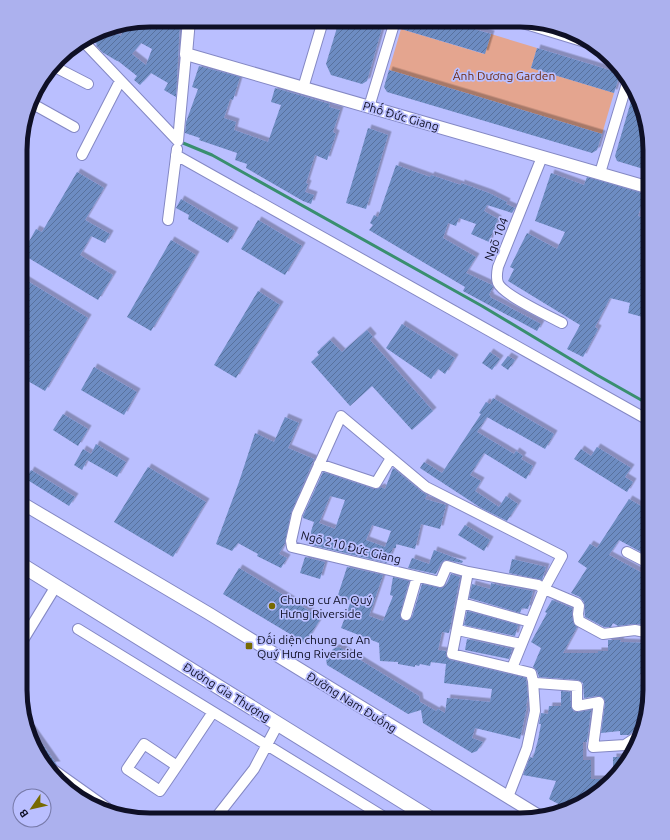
<svg xmlns="http://www.w3.org/2000/svg" width="670" height="840" viewBox="0 0 670 840" font-family="Ubuntu,sans-serif">
<defs>
<pattern id="building-hatch" width="6" height="6" patternUnits="userSpaceOnUse"><rect width="6" height="6" fill="#6d8cc2"/><path d="M-1 1l2-2M0 6l6-6M5 7l2-2" fill="none" stroke="#58719d"/></pattern>
<filter id="shadow"><feDropShadow dx="3.5" dy="-3.5" stdDeviation="0" flood-color="#0004"/></filter>
</defs>
<rect width="100%" height="100%" fill="#babfff"/>
<!-- park -->
<path fill="#e4a58f" d="M401,29L484,54L491,34L537,48L531,68L614,93L602,134L389,70Z"/>
<g fill="none" stroke-linecap="round" stroke-linejoin="round">
<!-- stream -->
<path stroke="#398f6f" stroke-width="3" d="M183,143L212,155L482,306L597,375L650,405"/>
</g>
<!-- building -->
<path fill="url(#building-hatch)" fill-rule="evenodd" filter="url(#shadow)" d="M150,20H180L176,97L164,90L168,83L151,73L140,85L134,80L137,76L118,61H117L102,52L96,45L97,44L91,40L95,34L108,27L121,36L124,24ZM141,43L152,49L146,65L132,54Z
M339,21H384L367,81L362,84L331,75L326,64Z
M404,21H447L491,34L485,54L401,29Z
M537,48L616,72L619,77L614,93L531,68Z
M199,66L240,77L233,100L230,99L224,118L236,122L234,130L268,142L281,105L271,102L275,88L330,104L329,107L340,110L333,132L336,134L327,160L315,155L306,183L308,184L305,192L314,195L311,204L303,201L246,168L247,164L235,160L237,153L199,140L200,138L185,133L186,122L198,89L192,87Z
M389,70L602,134L597,150L592,153L387,92L384,87Z
M634,91L650,150V171L617,161L615,156Z
M368,128L388,135L366,209L346,203Z
M396,165L430,177L431,175L461,185V183L489,193L507,202L506,204L515,208L512,213L487,205L484,211L498,219L489,242L471,234L476,224L459,218L456,226L448,223L443,238L476,257L466,273L492,285L493,287L489,295L491,296L490,297L541,324L537,331L463,291L465,287L369,230L373,225L370,223L374,215L378,217Z
M77,172L104,188L85,220L110,234L105,243L91,236L80,255L113,275L98,300L22,254L36,229L42,232Z
M551,173L584,185L587,177L645,194L638,216L650,219V319L628,313L630,303L610,298L595,327L598,329L583,357L567,349L580,325L508,281L514,269L510,267L527,233L557,249L565,232L535,221Z
M181,199L235,231L228,243L188,219L189,215L176,208Z
M258,220L302,246L285,275L241,249Z
M171,240L196,255L151,331L127,317Z
M21,277L88,318L45,391L21,377Z
M258,291L280,305L236,378L214,365Z
M402,324L455,358L445,374L438,369L431,379L386,348Z
M367,330L373,337L370,340L433,411L412,430L372,386L350,406L311,362L319,355L317,352L330,340L342,352Z
M490,352L500,359L492,370L482,363Z
M508,356L515,360L508,370L501,365Z
M94,367L137,392L124,415L81,390Z
M493,398L554,434L545,449L508,428V429L487,417L477,432L514,454L516,451L523,456L521,459L533,466L526,479L484,453L470,475L481,481L475,491L499,507L506,496L518,504L507,521L481,508L420,468L424,462L442,473L481,414L479,413L486,402L490,404Z
M63,414L88,429L78,446L53,430Z
M285,417L299,423L288,448L314,459L291,513L285,543L279,554L287,558L281,568L257,556L258,554L238,543L232,551L216,544L239,482L255,433L274,442Z
M96,444L126,462L117,477L87,460L82,470L74,465L83,449L91,454Z
M597,447L631,468L625,477L633,482L627,492L574,459L581,449L591,456Z
M148,467L206,502L173,557L114,522Z
M393,468L422,492L427,495L425,499L446,505L440,529L421,524L415,549L396,544V548H393L387,563L307,544L314,522L303,518V516L323,472L374,489H377L381,487L385,489ZM330,496L345,500L335,529L319,523ZM372,525L391,531L385,547L366,540Z
M31,470L75,497L69,506L26,479Z
M650,492V557L619,540L609,555L650,577V618L645,625L634,624L618,626L613,623L611,627H604L585,617L584,602L580,597L571,593L587,568L578,562L590,544L597,548L629,499L641,506Z
M465,525L490,540L484,551L458,535Z
M434,550L463,561L462,563L445,560L441,563L436,574L408,568L412,558L429,564Z
M305,557L325,562L320,579L300,573Z
M512,559L546,567L542,580L509,573Z
M347,567L383,575L369,616L383,621L393,596L390,595L393,577L409,581L400,614L401,619L407,621L412,617L422,584L441,588L446,585L451,574L460,577L449,633L442,632L438,650L446,651V656L450,660L526,678L528,697L526,706H527L520,739L475,728L472,738L483,742L477,751L472,753L423,723L421,710L408,714L327,665L326,659L333,649L339,647L419,696L420,702L436,711L438,709L445,713L447,698L490,702L492,689L444,683L446,664L431,662L430,666L420,664L419,666L415,665V667L398,664V662L380,661L379,643L341,628L351,601L338,595Z
M239,568L321,618L305,643L223,594Z
M491,583L506,587V586L533,591L528,609L522,608L520,613L469,598L472,584L490,589Z
M552,600L572,608L573,622L577,627L563,653H598V651H608V640H621L620,642L650,643V666L640,675L643,710H646L639,731H634L629,735H620V731L601,733L605,703L603,697L598,696L584,698L583,683L578,680L539,677L537,671L533,667L541,648L531,642L547,613L545,612Z
M467,611L518,625L515,636L464,625Z
M467,639L512,649L509,659L465,650Z
M561,691L570,692L571,706L574,712H578L591,710L587,742H583V760H591V779H610L585,803L566,808L549,799L556,781L523,775L530,757L533,758L538,740L541,724H539L541,713L548,714L549,706H561Z
M31,728L57,765H53L49,768L37,755L30,729Z
M613,757H630L628,762L613,777Z"/>
<g fill="none" stroke-linecap="round" stroke-linejoin="round">
<defs>
<path id="minor" d="M516,21L595,45
M83,41L178,141L186,54
M53,66L88,84
M303,88L323,21
M31,103L74,127
M369,107L395,21
M82,155L120,81
M176,155L650,421
M542,157L498,267C497,272 496,278 498,283C503,295 549,316 562,323
M600,173L628,80
M168,220L177,149
M319,464L376,483L391,458
M627,552L650,564
M468,572L538,585L544,589L512,668
M462,603L530,622
M406,615L417,577
M78,629L389,820
M458,630L521,644
M20,645L56,586
M637,737L625,745L593,747L599,702L577,706V686L536,683L533,681L531,673L452,654L468,572L447,566L440,582L292,547L291,541L297,514L341,416L426,487L562,556L544,589L577,603L579,606L578,614L579,621L603,634L635,630L650,633
M177,766L160,791L127,769L144,744L177,766L213,712
M54,772L55,771L107,808
M508,797L527,748L535,711L533,681
M214,820L254,769L278,724"/>
<path id="tertiary" d="M189,20L186,54L650,188
M20,502L208,613L539,816"/>
<path id="secondary" d="M20,564L433,820"/>
</defs>
<!-- minor casing -->
<use href="#minor" stroke="#8488c4" stroke-width="12"/>
<!-- tertiary casing -->
<use href="#tertiary" stroke="#8488c4" stroke-width="14"/>
<!-- secondary casing -->
<use href="#secondary" stroke="#8488c4" stroke-width="16"/>
<!-- minor -->
<use href="#minor" stroke="#fff" stroke-width="10"/>
<!-- tertiary -->
<use href="#tertiary" stroke="#fff" stroke-width="12"/>
<!-- secondary -->
<use href="#secondary" stroke="#fff" stroke-width="14"/>
</g>
<!-- markers -->
<g fill="#776a01" stroke="#babfff" stroke-width="1.5">
<circle cx="272" cy="606" r="4"/>
<rect x="245" y="642" width="8" height="8" rx="2"/>
</g>
<g text-anchor="middle" dominant-baseline="central" stroke-width="3.5" stroke-linejoin="round" paint-order="stroke">
<!-- park labels -->
<g font-size="12" fill="#6e2d14" stroke="#babfff">
<text x="504" y="75">Ánh Dương Garden</text>
</g>
<!-- street labels -->
<g font-size="12" fill="#0f1026" stroke="#babfff">
<text transform="translate(401 116) rotate(16)">Phố Đức Giang</text>
<text transform="translate(496 239) rotate(-69)">Ngõ 104</text>
<text transform="translate(351 547) rotate(14)">Ngõ 210 Đức Giang</text>
<text transform="translate(227 692) rotate(32)">Đường Gia Thượng</text>
<text transform="translate(352 702) rotate(32)">Đường Nam Đuống</text>
</g>
<!-- poi labels -->
<g font-size="12" fill="#0f1026" stroke="#babfff" text-anchor="start">
<text x="280" y="599">Chung cư An Quý<tspan x="280" dy="14">Hưng Riverside</tspan></text>
<text x="257" y="639">Đối diện chung cư An<tspan x="257" dy="14">Quý Hưng Riverside</tspan></text>
</g>
</g>
<!-- crop -->
<path d="M0 0H670V840H0ZM150 27H520A123 123 0 0 1 643 150V690A123 123 0 0 1 520 813H150A123 123 0 0 1 27 690V150A123 123 0 0 1 150 27Z" fill="#acb1ee" fill-rule="evenodd"/>
<path fill="none" stroke="#0f1026" stroke-width="5" d="M150 27H520A123 123 0 0 1 643 150V690A123 123 0 0 1 520 813H150A123 123 0 0 1 27 690V150A123 123 0 0 1 150 27Z"/>
<!-- north arrow -->
<g transform="translate(32 808) rotate(236)"><circle r="19" fill="#babfff" stroke="#7679a8"/>
<path d="M0-3L7 15L0 10L-7 15Z" fill="#776a01"/>
<text y="-6" font-size="11" font-weight="bold" text-anchor="middle" fill="#0f1026">B</text>
</g>
</svg>
